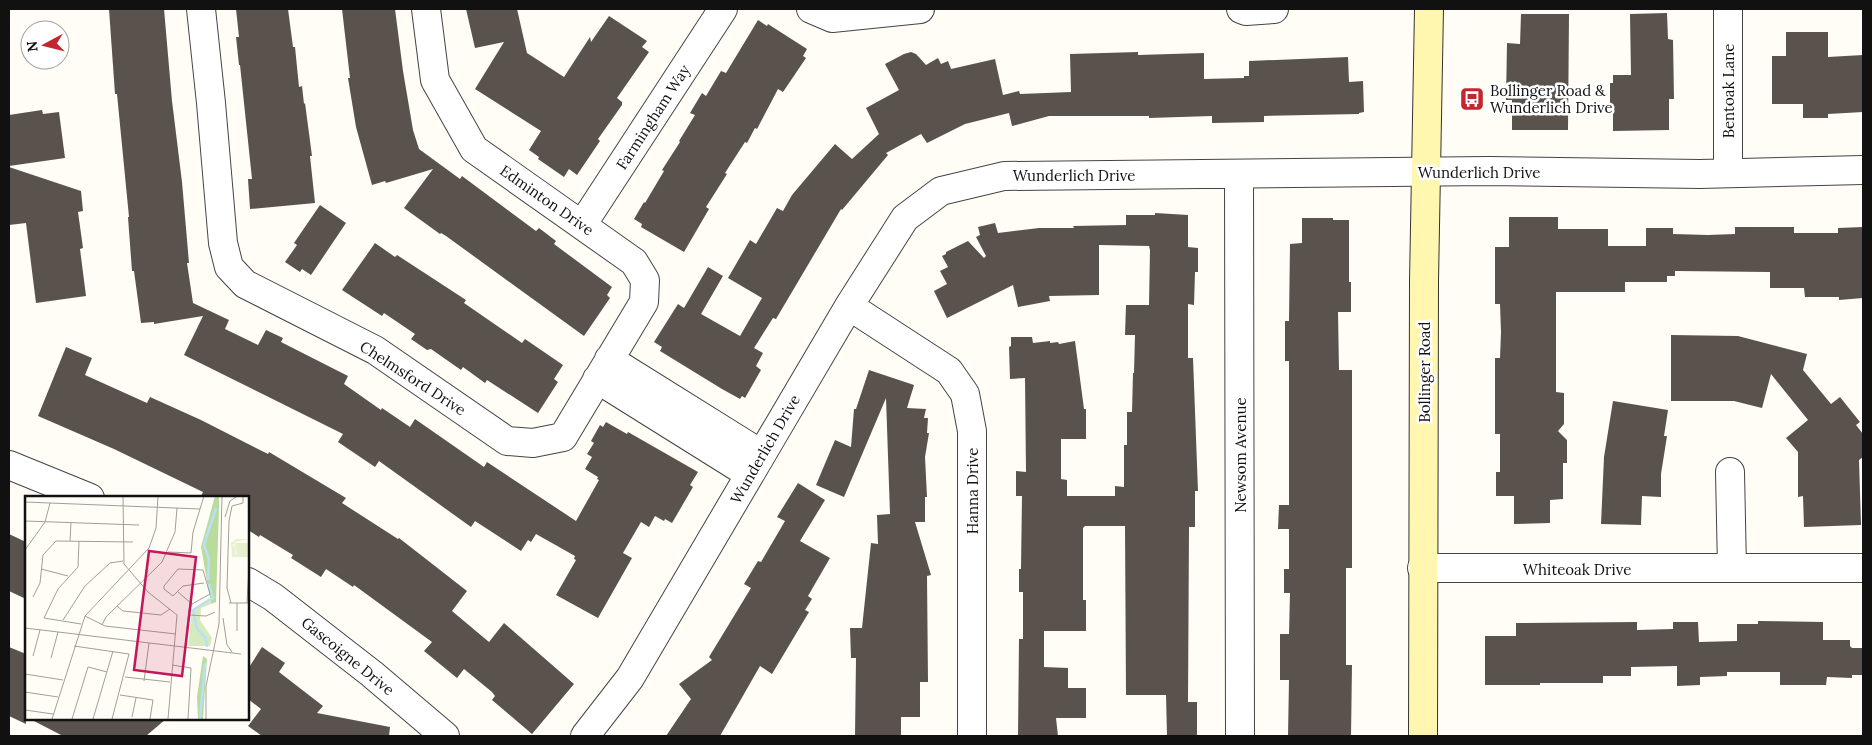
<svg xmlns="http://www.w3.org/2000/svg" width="1872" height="745" viewBox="0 0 1872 745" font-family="Lora,serif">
<rect width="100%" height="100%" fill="#fffdf5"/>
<!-- building -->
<path fill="#5a524d" d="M109,9H164L172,101L182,182L189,263H187L193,303L229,320L225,329L258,345L266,330L283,338L281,342L348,376L344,384L381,410L382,408L410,427L415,419L484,467L487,462L576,521L599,480L597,479L598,477L585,469L592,457L587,454L594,443L591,441L600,425L603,427L606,422L627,434L628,432L698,472L690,485L693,487L672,523L665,519L664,521L655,516L649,527L641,522L623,553L632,558L598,618L556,595L576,560L574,559L575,556L536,534L531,542L528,540L521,551L475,521L471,527L379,461L375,467L338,442L343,434L184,355L203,316L154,324V322L141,323L134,271H132L128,217H129L117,94H115Z
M236,9H288L293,47H295L299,87L302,86L304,104L305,103L312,156H310L315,203L250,209L248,179H252L240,65H239L236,37H239Z
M342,9H395L403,71L413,130L419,149L460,179L462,176L536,231L539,228L556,241L554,244L612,287L607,295L610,298L584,336L446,236L441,233L440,234L404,208L433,169L386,183L385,181L372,185L356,127L348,78H350Z
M466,9H517L527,53L564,77L590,37L591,42L609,16L647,41L642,47L649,52L617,98L622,102V105L598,139L600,141L577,175L569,169L564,177L538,159L539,157L529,150L541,131L475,89L504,42L475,48Z
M1667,13L1668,39L1673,40L1674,99H1669V130L1613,131V113H1610V83H1613V75H1631L1630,14Z
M1521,14H1569L1568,130H1512V100H1506L1507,43L1520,44Z
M758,20L767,26L768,24L807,49L803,56L806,58L783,92L778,89L757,129L755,128L747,143L745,142L725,173L727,174L706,207L709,209L684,252L641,227L642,224L634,219L644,202L645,203L664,171L662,170L680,142L679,141L695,115L690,113L702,93L706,96L721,71L726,73Z
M1786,32H1828V57L1863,55V112L1828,114V118H1803V104H1772V56H1786Z
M911,52L916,54L926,65L938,58L941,64L948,61L951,69L995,59L1003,95L1019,91L1020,94L1071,92L1070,54L1138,52V55L1204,53V79L1244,78V76H1249V61L1348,57L1349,82L1363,81L1364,112L1359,113V114L1264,116V122L1212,123V116L1149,118V116H1049L1012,126L1009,113L965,124L927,143L921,134L886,153L888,155L842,210L841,209L776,319L773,318L754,348L763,353L756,366L761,370L745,398L742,396L740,399L722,389L660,351L662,347L654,342L678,304L684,308L708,267L723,276L701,314L740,336L762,298L728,278L750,240L756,244L777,208L783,211L792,195L835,144L852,159L879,134L866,108L899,90L885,64L904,54Z
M42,110L43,114L59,112L65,158L9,166V115Z
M9,167L81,191L83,211L78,212L83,248L80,249L86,296L36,303L26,223L9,225Z
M320,205L346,223L311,275L302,269L300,272L285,262L297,245L294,243Z
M1155,213L1188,215V247L1198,248V272H1195L1194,305L1188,304V358H1193L1198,491H1195V527H1189L1188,702H1197V736H1167L1166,695H1126L1125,526H1085L1083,528V600H1086V631H1044V667L1068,668V688H1086V718H1056L1058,736H1018L1019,639H1023V592H1019V569H1021L1022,496H1016V471L1026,472L1025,378L1010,379L1009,347L1011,346V337H1032L1033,343L1050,341V343L1058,342L1059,344L1075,341L1084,409H1086V439H1061V479L1067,480V496H1115V486L1124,487V445H1127V412H1132L1133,373H1134L1135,335H1125L1126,305H1149L1150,250L1149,246L1099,245V295L1049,296L1050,301L1018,307L1013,285L947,318L934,291L947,284L940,271L948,267L942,256L946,254V252L968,241L984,258L986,256L976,237L980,235L978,227L995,223L998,233L1039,228H1074L1073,226L1126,225V215H1155Z
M1509,217H1558V229H1608V246H1646V228H1673V234L1708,235L1735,234V227H1794V233H1838V228L1863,227V298L1839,300V297H1805L1804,288H1770V272L1675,271V276H1667V282H1625V292H1556V392L1564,393V424L1558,431L1567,440V463H1563V499L1550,500V523L1514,524V496H1496V472H1500V434H1495V358H1500L1501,332L1500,304H1495V247H1509Z
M1302,218H1333V220H1349V282H1351V312H1338L1339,370H1352V568H1346V665H1352L1351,736H1288L1289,680H1280V634H1289L1290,593H1284V569H1289V529H1278L1279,505H1289V361H1285V321H1289L1290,244L1302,243Z
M375,243L395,257L397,255L466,300L464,303L522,343L525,339L563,365L554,379L558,382L538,413L487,380L485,383L463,367L461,370L431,349L427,350L411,339L415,334L384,313L382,316L342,290Z
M1671,335L1738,336L1807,354L1803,370L1831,404L1840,397L1860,422L1856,425L1863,434V457L1859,460L1861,525L1804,527L1803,496L1798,497V452L1786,438L1808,420L1771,374L1762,408L1734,401H1671Z
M66,347L92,358L85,375L147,403L150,397L201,420L268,454L269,452L346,498L342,503L398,539L399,538L467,591L452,611L489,642L504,623L574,684L532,734L492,700L495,696L492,692L464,669L457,678L424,651L432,642L354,585L353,587L326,569L321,577L291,558L293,555L260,535L259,537L248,530V498H200L203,492L114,449L38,416Z
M869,370L914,385L907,408L926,409L924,418H928L927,433H929L925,457L927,497H925V522H915L931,575L927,576L928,682H920V717H901V736H855L856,658H851L850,628H862L871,543L878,544L877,515L890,514L886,398L844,497L816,485L835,440L851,447L854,409H856Z
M1613,401L1668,410L1664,436H1667L1661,474V497L1642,496L1641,525L1601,524L1604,457Z
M798,483L825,500L800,541L830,558L808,596L812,599L805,610L809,612L772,674L760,666L720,736H666L691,699L679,684L712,660L709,657L751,588L744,584L758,561L761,562L785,521L777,517Z
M9,534L26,542V599L9,591Z
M1758,621L1823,622V640H1850V646L1852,648H1863V675H1852V678L1827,677L1826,685H1780V672H1727V676L1700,677V685L1677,686V666L1631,667V676H1603V683H1540V685H1485V636H1516V623L1637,622V630L1673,629V622H1698L1699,642L1737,641V624H1758Z
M9,647L26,654V724L9,716Z
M262,647L285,663L279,672L323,706L317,713L390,727L389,736H262L248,726L261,709L248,699V669Z
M30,719H166L146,736H63Z"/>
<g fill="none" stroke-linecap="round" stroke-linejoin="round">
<defs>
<path id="minor" d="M201,9L211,103L223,243L229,267L245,284L375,350L507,441L533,443L563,437L644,302L645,280L634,262L474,149L435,80L426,9
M811,9L832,18L920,9
M1241,9L1246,11L1274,9
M1728,9V173
M1239,175L1240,736
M582,225L723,9
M849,306L949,371L965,394L972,431V736
M609,359L761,454
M597,379L749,474
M9,465L90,498
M1730,472L1732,568
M1422,568H1863
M248,582L273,597L372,674L445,736
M585,736L630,678L849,306L905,218L941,191L1004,176L1488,171L1700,174L1863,170"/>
<path id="secondary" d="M1423,736L1424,281L1429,9"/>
</defs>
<!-- minor casing -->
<use href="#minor" stroke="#444" stroke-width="30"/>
<!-- secondary casing -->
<use href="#secondary" stroke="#333" stroke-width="30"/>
<!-- minor -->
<use href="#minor" stroke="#fff" stroke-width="28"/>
<!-- secondary -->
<use href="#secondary" stroke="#fff6b0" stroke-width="28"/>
</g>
<!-- icons -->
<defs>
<symbol id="bus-square" viewBox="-11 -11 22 22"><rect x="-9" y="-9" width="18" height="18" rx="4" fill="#c4262e" stroke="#fff"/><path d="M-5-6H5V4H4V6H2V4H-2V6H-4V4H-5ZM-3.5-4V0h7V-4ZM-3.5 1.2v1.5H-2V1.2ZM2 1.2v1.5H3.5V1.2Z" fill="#fff"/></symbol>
</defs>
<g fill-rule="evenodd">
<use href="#bus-square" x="1458" y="85" width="28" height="28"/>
</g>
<g text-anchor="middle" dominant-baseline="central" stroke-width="5" stroke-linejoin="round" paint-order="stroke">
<!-- poi labels -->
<g font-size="15" fill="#111" stroke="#fff" text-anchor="start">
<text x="1490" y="90">Bollinger Road &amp;<tspan x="1490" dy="17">Wunderlich Drive</tspan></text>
</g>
<!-- street labels -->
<g font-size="15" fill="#111" stroke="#fff">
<text transform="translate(1728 91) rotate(-90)">Bentoak Lane</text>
<text transform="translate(653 117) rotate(-57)">Farmingham Way</text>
<text x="1479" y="172">Wunderlich Drive</text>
<text x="1074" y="175">Wunderlich Drive</text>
<text transform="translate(547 200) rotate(35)">Edminton Drive</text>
<text transform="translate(1424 372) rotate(-90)">Bollinger Road</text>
<text transform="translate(413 378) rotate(33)">Chelmsford Drive</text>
<text transform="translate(765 449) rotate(-60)">Wunderlich Drive</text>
<text transform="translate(1240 455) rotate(-90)">Newsom Avenue</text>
<text transform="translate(972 491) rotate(-90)">Hanna Drive</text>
<text x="1577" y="569">Whiteoak Drive</text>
<text transform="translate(348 656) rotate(39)">Gascoigne Drive</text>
</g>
</g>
<!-- overview -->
<g transform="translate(25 496)">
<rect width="224" height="224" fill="#fffdf5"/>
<path d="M184,102L186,108L176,112L175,124L187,142L185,150H163L167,114Z" fill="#d5ebbd"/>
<path d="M190,0H194V13L191,106L186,108L176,51ZM178,160L182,163L178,223H173L172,201Z" fill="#b9dc9c"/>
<path d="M224,43L210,46L206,51L209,49L211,58L221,59L212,58L209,47H224V61H207L206,47L211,43Z" fill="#e6f2cf"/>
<path fill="none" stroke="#b9e0f7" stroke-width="2.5" d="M183,84L184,63L179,49L191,12M182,151L181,142L172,133L168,114L188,102L184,88M175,223L180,167"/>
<path fill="none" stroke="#a09f9a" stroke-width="1" d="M98,0L99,68L123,96L152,119L143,223M0,6L175,13M200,21L205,5L211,1M0,25L114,29M45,45L46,26M54,45L53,71L33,93L19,122L56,128M0,54L20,26L25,7M143,56L166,57L168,36L179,0M16,73L43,80M153,96L167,108M8,101L15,87L18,59L31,45L108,46M204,107H224M206,107L202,92L204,25L207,10L218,7V1M212,107V135M222,107L224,71M92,110L98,115L136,119L145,113M164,119L181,120L190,116M60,120L80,130L151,138M198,122L202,149L207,156M38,124L60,90L85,67L98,65M77,129L81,121L137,66L150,36L152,12M0,132L216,158M49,150L104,158L87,223M160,152L164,114L167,108L185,98L178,74L153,73L139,90V93L148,100L158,90L179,87M8,160L15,134M26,162L33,136M147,169L166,172L163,223M0,178L38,184M100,181L145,186M119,185L124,147M0,196L33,201M95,199L128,204L125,223M0,214L28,218M107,221L111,202M27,223L60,120L124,52L131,32L133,0M47,223L63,171L82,176M68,223L88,155M181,223V190L194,128L197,0"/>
<path fill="#c2185b" fill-opacity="0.15" stroke="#c2185b" stroke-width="2.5" d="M124,55L171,61L157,180L109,174Z"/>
<rect width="224" height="224" fill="none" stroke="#111" stroke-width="2.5"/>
</g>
<!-- border -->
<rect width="1872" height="745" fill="none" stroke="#111111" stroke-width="20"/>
<!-- north arrow -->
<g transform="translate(45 45) rotate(263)"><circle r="24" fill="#ffffff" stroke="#a0a0a0"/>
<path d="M0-4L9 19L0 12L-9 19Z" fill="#c4262e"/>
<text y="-8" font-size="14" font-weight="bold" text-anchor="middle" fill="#111111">N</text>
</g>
</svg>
